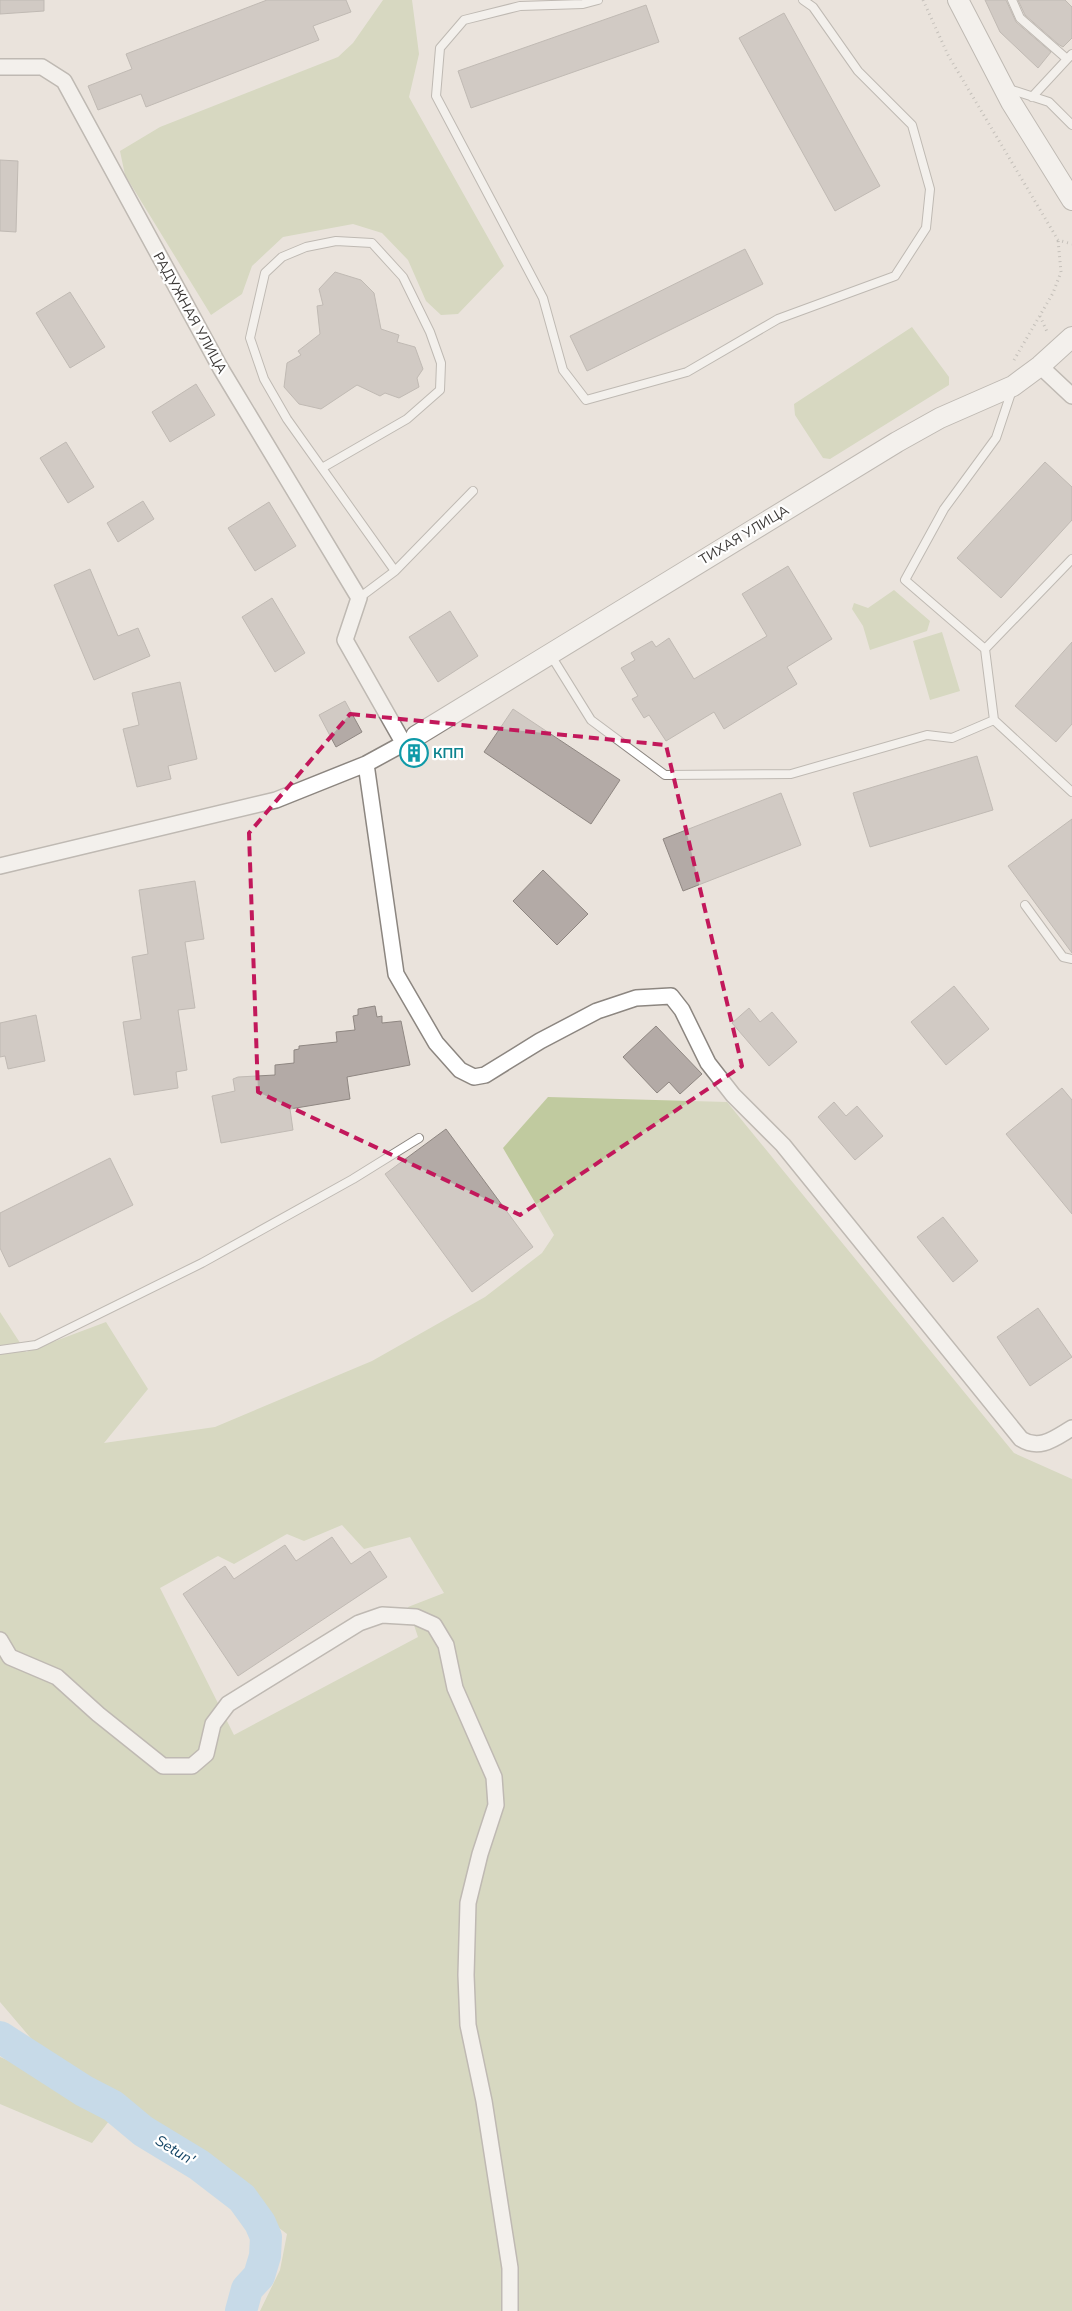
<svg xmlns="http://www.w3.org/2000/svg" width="1072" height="2311" viewBox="0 0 1072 2311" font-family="'Nunito Sans',sans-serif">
<rect width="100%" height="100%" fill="#eae3dc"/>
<!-- green -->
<path fill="#c0ca9f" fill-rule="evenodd" d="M383,0H412L419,54L409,97L504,266L458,314L441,315L426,301L408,260L382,233L353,224L283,237L252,266L242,294L211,315L125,175L120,151L160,127L338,57L353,43Z
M912,327L949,377V385L830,459L823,458L795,415L794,404Z
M894,590L930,621L927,631L870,650L863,626L852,609L854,603L868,608Z
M942,632L960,691L930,700L913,641Z
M548,1097L727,1102L1014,1453L1072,1479V2311H260L280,2270L287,2234L35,2043L0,2002V1312L26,1352L106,1322L148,1389L104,1443L215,1427L372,1361L485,1297L542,1253L554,1235L503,1148ZM342,1525L364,1549L410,1537L444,1593L408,1607L418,1637L234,1735L160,1588L218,1556L234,1564L287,1534L304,1541Z
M0,2057L34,2071L109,2121L92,2143L0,2104Z"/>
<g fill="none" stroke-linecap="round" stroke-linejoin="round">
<!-- river -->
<path stroke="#9dcff5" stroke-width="32" d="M0,2037L84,2091L113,2106L143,2131L199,2165L242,2198L260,2223L266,2237L265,2256L259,2276L247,2289L241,2311"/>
</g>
<!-- building -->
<path fill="#b3aaa6" stroke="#8f8782" d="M0,0H44V11L0,14Z
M267,0H346L351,12L313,26L319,40L146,107L141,94L98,110L88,86L132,69L126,54Z
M985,0H1006L1016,22L1051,52L1038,68L1000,32Z
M1018,0H1065L1072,7V38L1063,47L1058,44L1025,15Z
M646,5L659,42L471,108L458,71Z
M784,13L880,186L835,211L739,38Z
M0,160L18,161L16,232L0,231Z
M745,249L763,284L587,371L570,336Z
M335,272L361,280L374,293L381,329L399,335L397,342L415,347L423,369L417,378L419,387L399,398L385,393L380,396L357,385L321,409L299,404L284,387L287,363L301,355L298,351L320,334L317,306L323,305L319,289Z
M70,292L105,347L70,368L36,313Z
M196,384L215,415L170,442L152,412Z
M66,442L94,487L68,503L40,458Z
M1045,462L1072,487V520L1001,598L957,558Z
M143,501L154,519L118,542L107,523Z
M269,502L296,546L255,571L228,528Z
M788,566L832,639L787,667L797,684L724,729L714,712L666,741L649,715L644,718L632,699L638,696L621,668L635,660L631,653L652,641L656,647L669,638L694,679L767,636L742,594Z
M90,569L118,636L138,628L150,656L94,680L54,585Z
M272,598L305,653L275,672L242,617Z
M450,611L478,656L438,682L409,637Z
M1072,642V724L1056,742L1015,706Z
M180,682L197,759L168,766L171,779L137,787L123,729L139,725L132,693Z
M345,701L362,732L336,747L319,715Z
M513,709L620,780L591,824L484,752Z
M977,756L993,810L870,847L853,793Z
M781,793L801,845L683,891L663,839Z
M1072,819V953L1008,866Z
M543,870L588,914L557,945L513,901Z
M195,881L204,939L185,942L195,1008L178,1010L187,1070L176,1072L178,1088L134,1095L123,1022L141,1019L132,957L148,954L139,890Z
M954,986L989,1029L946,1065L911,1022Z
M375,1006L377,1017L382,1016V1023L401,1021L410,1065L347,1077L350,1099L290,1109L293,1130L221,1143L212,1096L235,1091L233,1079L238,1077L275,1075V1065L294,1063V1050L299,1049V1046L337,1042L336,1032L355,1030L353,1016L358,1015V1009Z
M749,1008L760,1022L772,1012L797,1042L769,1066L732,1023Z
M36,1015L45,1061L8,1069L5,1056L0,1057V1023Z
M656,1026L702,1074L680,1094L669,1082L657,1093L623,1057Z
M1062,1088L1072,1100V1214L1006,1134Z
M834,1102L846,1116L857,1106L883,1136L855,1160L818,1117Z
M446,1129L533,1247L472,1292L385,1174Z
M110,1158L133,1205L9,1267L0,1248V1213Z
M943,1217L978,1261L953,1282L917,1237Z
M1038,1308L1072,1357L1030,1386L997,1337Z
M332,1537L351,1564L370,1551L387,1577L238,1676L183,1594L225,1566L234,1579L285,1545L296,1561Z"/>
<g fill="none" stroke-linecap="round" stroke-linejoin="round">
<defs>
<path id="lane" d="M598,0L583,4L520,6L464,20L440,48L436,96L543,298L563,370L586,400L687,372L778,319L895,276L926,228L930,189L912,125L858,71L813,7L803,0
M1012,0L1020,18L1067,59
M1009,89L1049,102L1072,125
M1032,97L1072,54
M1012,390L996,438L944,509L905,580L985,649L994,720L1072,792
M322,468L407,419L440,390L441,363L430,332L403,277L372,243L336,241L306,247L282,257L265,273L250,338L264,379L287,419L395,571
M359,598L395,571L473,491
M985,649L1072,559
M550,654L591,720L665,775L791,774L927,735L952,738L994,720
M1025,905L1063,957L1072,959
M0,1350L36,1345L202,1263L353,1179L419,1138"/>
<path id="street" d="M0,67H42L64,81L221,369L359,598L345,640L404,744
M1040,366L1072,396
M366,764L396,974L436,1043L460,1070L474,1077L485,1075L540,1041L597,1011L636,998L671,996L682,1010L708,1063L733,1095L783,1145L1021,1439C1040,1451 1055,1438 1072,1428
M0,866L276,800L366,764L410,740
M0,1640L10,1657L57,1677L98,1714L163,1766H192L206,1754L213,1724L228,1704L359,1623L382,1615L416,1617L434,1625L446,1645L455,1688L494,1777L496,1805L480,1854L468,1903L466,1975L468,2025L484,2101L510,2268V2311"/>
<path id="secondary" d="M958,0L1011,102L1072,200
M416,736L897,442L940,418L1013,386L1040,366L1072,337"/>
</defs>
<!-- lane casing -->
<use href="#lane" stroke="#8c8680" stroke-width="10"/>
<!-- street casing -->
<use href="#street" stroke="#8c8680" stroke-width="18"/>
<!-- secondary casing -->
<use href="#secondary" stroke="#8c8680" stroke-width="22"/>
<!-- path -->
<path stroke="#9a9591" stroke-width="3" stroke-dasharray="1 4" stroke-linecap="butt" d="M923,0L948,55L1058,240L1072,244
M1040,316L1048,334
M1014,360L1053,293L1061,272L1058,240"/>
<!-- lane -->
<use href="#lane" stroke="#fff" stroke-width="8"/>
<!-- street -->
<use href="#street" stroke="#fff" stroke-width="15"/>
<!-- secondary -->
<use href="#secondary" stroke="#fff" stroke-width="20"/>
</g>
<!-- marked area -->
<path d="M0 0H1072V2311H0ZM350,714L666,745L742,1066L520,1215L258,1092L249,833Z" fill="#eae3dc" fill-opacity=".55" fill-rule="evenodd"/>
<path fill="none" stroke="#c2185b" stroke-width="4" stroke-dasharray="10 6" stroke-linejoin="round" d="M350,714L666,745L742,1066L520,1215L258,1092L249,833Z"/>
<!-- icons -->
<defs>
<symbol id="building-ring" viewBox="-11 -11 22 22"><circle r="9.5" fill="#fff" stroke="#0f9aa8" stroke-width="1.5"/><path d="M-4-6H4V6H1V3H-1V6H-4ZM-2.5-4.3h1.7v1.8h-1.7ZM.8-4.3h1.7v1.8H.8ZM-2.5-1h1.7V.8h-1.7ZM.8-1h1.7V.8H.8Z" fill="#0f9aa8"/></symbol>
</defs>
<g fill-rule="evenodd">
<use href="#building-ring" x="398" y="737" width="32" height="32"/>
</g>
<g text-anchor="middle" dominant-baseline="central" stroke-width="4.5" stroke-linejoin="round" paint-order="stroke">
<!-- street labels -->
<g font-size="14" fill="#3c3937" stroke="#fff">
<text transform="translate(190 313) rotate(61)">РАДУЖНАЯ УЛИЦА</text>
<text transform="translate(744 535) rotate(-31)">ТИХАЯ УЛИЦА</text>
</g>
<!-- culture labels -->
<g font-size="14" font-weight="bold" fill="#0d838f" stroke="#fff" text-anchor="start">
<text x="433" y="753">КПП</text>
</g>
<!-- water labels -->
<g font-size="15" font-style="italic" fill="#164666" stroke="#fff">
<text transform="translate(175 2150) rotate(31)">Setun'</text>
</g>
</g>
</svg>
